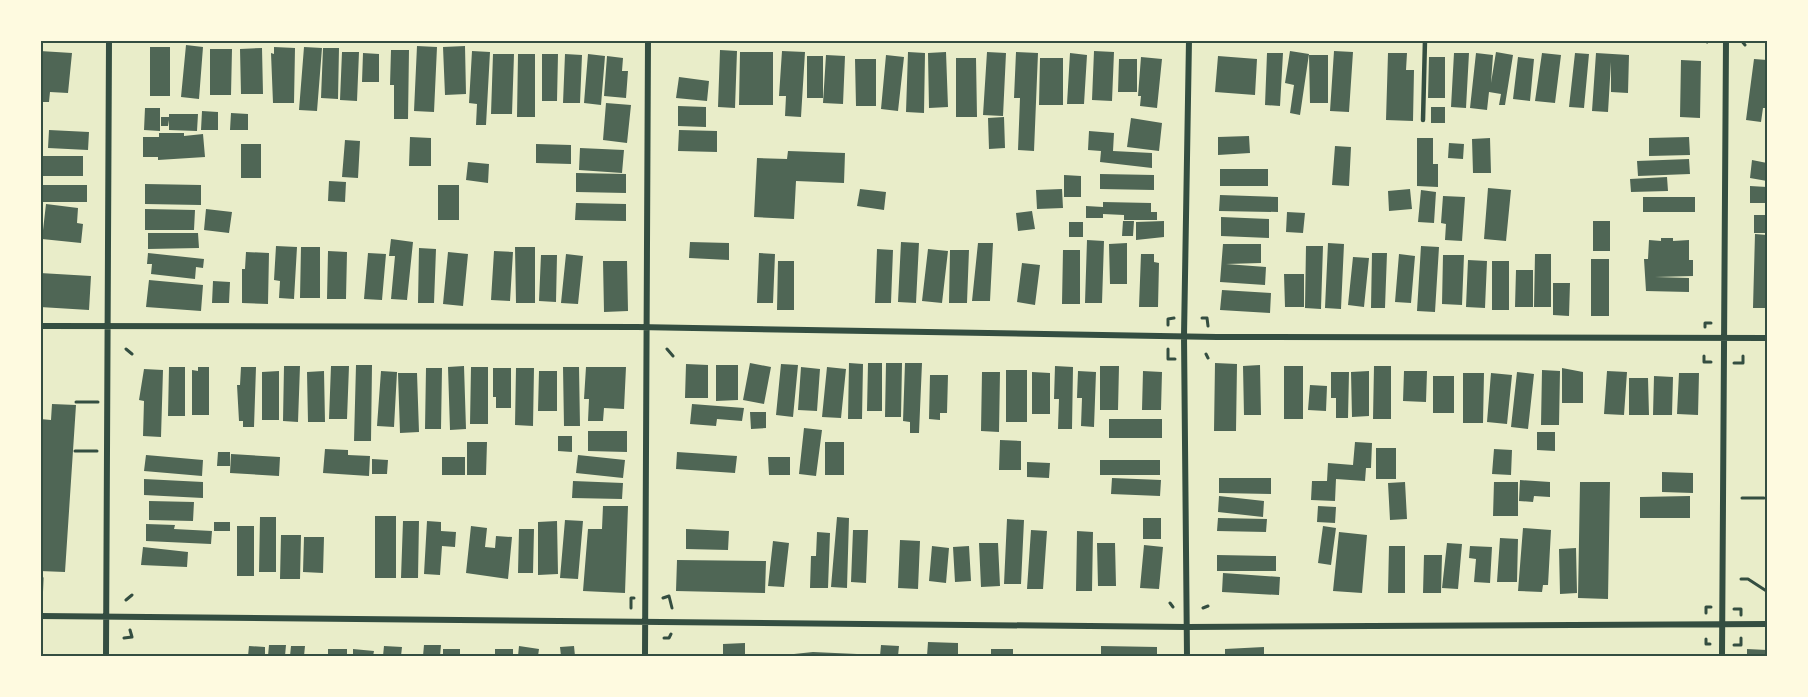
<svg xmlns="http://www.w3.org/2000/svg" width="1808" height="697" viewBox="0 0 1808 697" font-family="Roboto,sans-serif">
<rect width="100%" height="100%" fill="#e9edc9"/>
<!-- building -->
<path fill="#4f6655" d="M186,45L203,47L199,99L181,97Z
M417,46L437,47L434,112L414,111Z
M465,46L466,94L445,95L443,47Z
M150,47H170V96H150Z
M274,47L295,48L294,103H273L271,53L274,54Z
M304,47L322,48L317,111L299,110Z
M262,48L263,94H241L240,49Z
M323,48H339L338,99L321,98Z
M210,49H232L231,95H210Z
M391,50H409L408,119H394V85H390Z
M720,50L737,51L735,108L718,107Z
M40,51L72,53L68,93L50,92L49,102H40Z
M472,51L490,52L486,125H476L477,104L469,103Z
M782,51L805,52L801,117L785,116L786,96H779Z
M1094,51L1114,52L1112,101L1092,100Z
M1290,51L1309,54L1300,115L1290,113L1294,85L1285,83Z
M1334,51L1353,52L1349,112L1330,111Z
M342,52H359L357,101L340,100Z
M740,52H773V105H739Z
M908,52L925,53L924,113L906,112Z
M946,52L948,107L929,108L928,53Z
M987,52L1006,53L1003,116L983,115Z
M1016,52L1038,53L1034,151L1018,150L1020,98H1014Z
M1496,52L1513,55L1505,105H1499L1501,94L1489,92L1487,110L1470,108L1476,53L1493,55L1491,83Z
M363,53L379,54V82H362Z
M1070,53L1087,55L1084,104H1067Z
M1267,53H1283L1280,106L1265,105Z
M1388,53H1407L1406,70H1414L1413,121L1386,120Z
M1454,53H1469L1466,108L1451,107Z
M1542,53L1561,55L1555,103L1535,101Z
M1575,53L1589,54L1584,108L1569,107Z
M1596,53L1629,55L1628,93L1611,92V62L1608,112L1592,111Z
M493,54H514L512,114H491Z
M518,54H535V117H517Z
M542,54H558L557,101H542Z
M565,54L582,55L580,103H563Z
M588,54L605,56L601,105L584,103Z
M826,55L845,56L843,104L823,103Z
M886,55L904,57L898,111L881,109Z
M1309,55H1328V103H1310Z
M607,56L623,58L622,71H628L626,98L604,96Z
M807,56H823V98H807Z
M1218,56L1257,59L1255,95L1215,92Z
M1141,57L1162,59L1157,108L1140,106L1141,96H1138Z
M1429,57H1445V98H1428Z
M1518,57L1534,59L1530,101L1513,99Z
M956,58H976L977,117H956Z
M1040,58H1063V105H1039Z
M855,59H876V106H856Z
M1119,59H1137V92H1118Z
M1754,59L1767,60V108H1763L1761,122L1746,120Z
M1681,60L1701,61L1700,118L1680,117Z
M679,77L709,81L707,101L676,98Z
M606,103L631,105L627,143L603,140Z
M678,106L706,107V127L678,126Z
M1431,107H1445V123H1431Z
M145,108H160V131L144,130Z
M202,111L218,112V130H201Z
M231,113L248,114V130H230Z
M169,114H198L197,131L169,130V120L168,126H161V117H169Z
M1004,117L1005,148L989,149L988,118Z
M1131,118L1162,123L1159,151L1127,147Z
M49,130L89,132L88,150L48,148Z
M679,130L717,131V152L678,151Z
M1089,131L1114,133L1113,151L1152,153V168L1100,162L1101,151L1088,150Z
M159,133H184V136L203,134L205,157L158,160V157H143V137H159Z
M1249,136L1250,153L1218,155V137Z
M410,137L431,138V166H409Z
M1689,137L1690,155L1649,156V138Z
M1417,138H1433V164H1438V187L1417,186Z
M1490,138L1491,173H1473L1472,139Z
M345,140L360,141L358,178L342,177Z
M1449,143L1464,144L1463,159L1448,158Z
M241,144H261V178H241Z
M536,144L571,145V164L536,163Z
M1335,146L1351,147L1349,186L1332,185Z
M580,148L624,150L622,173L579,170Z
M788,151L845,153L844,183L796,181L794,219L754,217L757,158L787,159Z
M43,156H83V176H43Z
M1689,159L1690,174L1638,176L1637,161Z
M1752,160L1767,163V181L1750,178Z
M468,162L489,164L488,183L466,180Z
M1220,169H1268V186H1220Z
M576,173L626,174V193L576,192Z
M1100,174L1154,175V190L1100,189Z
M1064,175L1081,176V197H1064Z
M1667,177L1668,191L1631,192L1630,179Z
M329,181L346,182L345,202L328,201Z
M145,184L201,185V205L145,204Z
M40,185H87V202H40Z
M438,185H459V220H438Z
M1750,186L1767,187V203H1750Z
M1488,188L1511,190L1506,241L1484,239Z
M860,189L886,192L884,210L857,206Z
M1062,189L1063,208L1037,209L1036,190Z
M1410,189L1412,209L1389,211L1388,191Z
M1421,190L1436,192L1434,223L1418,222Z
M1220,195L1278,197V212L1219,211Z
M1443,196L1465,197L1462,241L1445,240L1446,224L1441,223Z
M1643,197H1695V212H1643Z
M1103,202L1151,203V212H1157V220H1124V215L1103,214V218H1086V206L1103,207Z
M576,203L626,204V221L575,220Z
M46,204L78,208L77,223L83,224L81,243L42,239Z
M145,209L195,210L194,230H145Z
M206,209L232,212L229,233L204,230Z
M1032,211L1035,229L1018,231L1016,213Z
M1287,212L1305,213L1303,233L1286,232Z
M1754,215H1767V233H1754Z
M1221,217L1269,219V238L1221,236Z
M1123,221H1134L1133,236H1122Z
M1164,221V237L1136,240V222Z
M1593,221H1610V251H1593Z
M1069,222H1083V237H1069Z
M148,233H198L199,248L148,249Z
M1755,234L1767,235V308H1753Z
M1661,238H1673V241L1689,240V260H1693V276L1655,277L1689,278V292L1646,291L1644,259H1648L1649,240L1661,241Z
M391,239L413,242L407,300L391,299L395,256H389Z
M1087,240L1104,241L1102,303H1085Z
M690,242L729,243V260L689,258Z
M901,242L919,243L916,303L898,302Z
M978,243H993L990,301H972Z
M1127,243V284H1110L1109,244Z
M1328,243L1344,244L1341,309L1325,308Z
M1223,244H1261V263L1226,264L1266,267L1265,285L1220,282Z
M276,246L297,247L294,299L279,298L280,281L274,280Z
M1306,246H1323L1321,309L1305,308Z
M1421,246L1439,247L1435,312L1417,311Z
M301,247H320V298H300Z
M515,247H535V303H516Z
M419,248L436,249L434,303H418Z
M877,249L893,250L891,303H875Z
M928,249L948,251L942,303L922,301Z
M950,250H969L967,303H949Z
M1063,250H1080V304H1062Z
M328,251L347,252L346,299H327Z
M494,251L513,252L510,301L491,300Z
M246,252L269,253L268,304L242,303V269H245Z
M448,252L468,254L463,306L443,304Z
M148,253L204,259L203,268L196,267L195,279L151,274L152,264H147Z
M368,253L386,254L382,300L364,299Z
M759,253L775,254L773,303H757Z
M1372,253H1387L1385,308H1371Z
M566,254L583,256L578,304L561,303Z
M1141,254H1154V262L1159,263L1158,307H1139Z
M1399,254L1415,256L1411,303L1395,302Z
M1535,254H1551V307H1534Z
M541,255H557L556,302L539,301Z
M1443,255H1464L1462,305L1442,304Z
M1353,257L1369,258L1364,307L1348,305Z
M1591,259H1609V316H1591Z
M1468,260L1487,261L1485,308L1466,307Z
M603,261H627L628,311L604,312Z
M778,261H794V310H777Z
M1492,261H1509V310H1492Z
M1022,263L1040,265L1035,305L1017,302Z
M1516,270H1533V307H1515Z
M40,273L91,276L89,310L40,307Z
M1284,274H1304V307H1285Z
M149,280L203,285L201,311L146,307Z
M213,281L230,282L229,303H212Z
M1553,283H1570L1569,316L1553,315Z
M1222,290L1271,293L1270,313L1220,310Z
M750,363L771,367L764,404L743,400Z
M849,363L863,364L862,419H848Z
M868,363H882V411H867Z
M886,363H902L901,417H885Z
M905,363H922L919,433H910V422L903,421Z
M1215,363L1237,364L1236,431H1214Z
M686,364L708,365V398H685Z
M781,364L798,365L793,417L776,415Z
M356,365H372L371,441H354Z
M716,365H738V400L716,401Z
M1260,365L1261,415H1244L1243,366Z
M284,366H300L298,422L283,421Z
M331,366H349L347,419H329Z
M464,366L466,429L450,430L448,367Z
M1055,366L1073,367L1072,429H1058L1059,399H1054Z
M1100,366H1119L1118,410H1100Z
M1284,366H1303V419H1284Z
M1374,366H1391V419H1373Z
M169,367H185V416H168Z
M198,367H209V415H192V370L198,371Z
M241,367H256L254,427H243V421H239L237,385H240Z
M471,367H488V424H470Z
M563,367H579L580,426H564Z
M586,367H626L624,409L604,408L603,421H588L589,399H584Z
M801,367L820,369L817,411L798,410Z
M827,367L846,369L841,418L822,417Z
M426,368H442L441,429H425Z
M493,368H511V408H496V397H493Z
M516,368H534L533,426L515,425Z
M1562,368L1583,372V403H1562Z
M144,369L163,370L161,437L143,436L144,401L139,400Z
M1006,370H1027V422H1006Z
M1542,370L1560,371L1559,425H1541Z
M279,371V420H262V372Z
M324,371L325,422H308L307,372Z
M381,371L397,372L394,427L377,426Z
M539,371H557V411H538Z
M1078,371L1096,372L1094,427L1081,426L1082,398H1077Z
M1143,371L1162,372L1161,410H1142Z
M1369,371V416L1352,417L1351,372Z
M1404,371H1427L1426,402L1403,401Z
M1607,371L1627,372L1624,415L1604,414Z
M982,372H1000L999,432L981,431Z
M1032,372L1050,373V414H1032Z
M1331,372H1349L1348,418H1336V398H1331Z
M1517,372L1534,374L1528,429L1511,427Z
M398,373H417L419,432L400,433Z
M1463,373H1484L1483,423H1463Z
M1491,373L1512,375L1507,424L1487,422Z
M1679,373H1699L1698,415L1677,414Z
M930,375H948L947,413H940V420L929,419Z
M1433,376H1454V413H1433Z
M1654,376L1673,377L1672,415H1653Z
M1629,378H1648L1649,415H1629Z
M1310,385L1327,386L1326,411L1308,410Z
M52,404L76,405L65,572L40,571V419L51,420Z
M692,404L744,408L742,421L717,419L716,426L690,424Z
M750,412H766V428L751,429Z
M1109,419H1162V438H1109Z
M804,428L822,430L816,476L799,474Z
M588,431H627V452L588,451Z
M1537,432H1555V451L1537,450Z
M558,436H572V452L558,451Z
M1000,440L1021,441V470H999Z
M467,442H487L486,475H467Z
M825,442H844V475H825Z
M1355,442L1372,443L1371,468H1366L1365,481L1336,479L1335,501L1311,500L1312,481H1327L1328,463L1353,465Z
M1376,448H1396V479H1376Z
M325,449L348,450V455L370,456L369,476L323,473Z
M1494,449L1512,450L1511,475L1492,474Z
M218,452H230V466H217Z
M677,452L737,456L735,473L676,469Z
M231,454L280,457L279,476L230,473Z
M146,455L203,460L202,476L144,471Z
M578,455L625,460L623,478L576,473Z
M442,457H465V475H442Z
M768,457H790V475H769Z
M372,459L388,460L387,474H372Z
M1100,460H1160V475H1100Z
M1027,462L1050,463L1049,478L1027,477Z
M1662,472L1693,473V493L1662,492Z
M1112,478L1161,480L1160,496L1111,494Z
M1219,478H1271V494L1219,493Z
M144,479L203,482V498L144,495Z
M1520,480L1550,482V497L1534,496L1533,502L1519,501Z
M573,481L623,483L622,499L572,498Z
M1405,482L1407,519L1390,520L1388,483Z
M1494,482H1518V516H1493Z
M1580,482H1610L1608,599L1578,598Z
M1219,496L1264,501L1263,517L1218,512Z
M1690,496V518H1640V497Z
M149,501L194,502L193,521L149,520Z
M603,506H628L625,593L583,591L588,529H602Z
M1318,506L1336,507L1335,523L1317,522Z
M375,516H396V578H375Z
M260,517H276V572H259Z
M837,517L849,518L847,588L831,587Z
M1143,518H1161V539H1143Z
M1218,518L1267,519L1266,532L1217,531Z
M1007,519L1024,520L1021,584H1004Z
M565,520L583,521L578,579L560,578Z
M403,521H419L418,578H401Z
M427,521L441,522V531L456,532L455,547L442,546L440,575L424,574Z
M557,521L558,574L538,575V522Z
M214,522H230V531H214Z
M146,524L175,525L174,529L212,531L211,544L146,541Z
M237,526H254V576H237Z
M471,526L487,528L485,547L495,548L496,536L512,537L508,579L466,573Z
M1323,526L1336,528L1331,565L1318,563Z
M1523,528L1551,530L1548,585H1543L1542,592L1518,591Z
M519,529H534L533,573H518Z
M686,529L729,531L728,550L686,549Z
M853,530H868L866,583L851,582Z
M1031,530L1047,531L1043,589H1027Z
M1077,531L1093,532L1092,591H1076Z
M817,532L830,533L828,588H810L811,556H816Z
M1339,532L1367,535L1362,593L1333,591Z
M281,535H301L300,579H280Z
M304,537H324L323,573L303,572Z
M1500,538L1518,539L1517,582H1497Z
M900,540L920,541L918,589L898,588Z
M773,541L789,543L784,587L768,586Z
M979,543H998L1000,586L981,587Z
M1097,543H1115L1116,586H1098Z
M1447,543L1462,544L1458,589L1442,588Z
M1144,545L1163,547L1159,589L1140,588Z
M932,546L949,548L946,583L929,581Z
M969,546L971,581L955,582L953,547Z
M1389,546H1405V593H1388Z
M1470,546L1492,547L1490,583L1474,582L1476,559L1469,558Z
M143,547L188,552L187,567L141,565Z
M1576,548L1577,593L1560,594L1559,549Z
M1217,555L1276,556V571H1217Z
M1424,555H1442L1441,593H1423Z
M677,560L766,561L765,593L676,591Z
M1223,573L1280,577L1279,595L1222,592Z
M928,642L958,643V656H927Z
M745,643V656H723V644Z
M269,645H286L285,656H268Z
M424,645H441L440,656H423Z
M881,645L899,646L898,656H880Z
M249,646L265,647V656H248Z
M291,646H305L304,656H290Z
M384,646L402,647L401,656H383Z
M519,646L539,649L538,656H518Z
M574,646L575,656H561L560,647Z
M1101,646L1157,647V656H1101Z
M1264,647V656H1225V649Z
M328,649H347V656H328Z
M353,649L374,651L373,656H353Z
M443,649H460V656H443Z
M495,649H513V656H495Z
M991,649H1013V656H991Z
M1747,649L1767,650V656H1747Z
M813,652L857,654V656H794V654Z"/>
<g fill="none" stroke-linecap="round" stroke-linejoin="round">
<!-- path -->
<path stroke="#344e41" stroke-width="3" d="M1741,40L1745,45
M1707,42L1708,40
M1202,318H1207L1208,326
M1168,325V319L1174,318
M1705,327V323H1711
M126,349L132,354
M667,349L673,356
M1168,349V359H1175
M1206,354L1208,358
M1704,356V362H1711
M1734,363H1743V356
M76,402H98
M75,451H97
M1742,498H1764
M1741,579H1748L1768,592
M663,598L669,596L672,608
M126,600L132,595
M1170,603L1173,607
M41,606L42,578
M631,608V598H634
M1203,608L1208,606
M1734,609H1741V615
M1706,613V607H1711
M124,638L132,637L130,630
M664,638H669L671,634
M1706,639V644H1710
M1734,645H1741V638"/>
<!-- service -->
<path stroke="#344e41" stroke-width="4.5" d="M1423,120L1425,40"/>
<!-- minor -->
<path stroke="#344e41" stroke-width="6" d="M40,326L637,327L1217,337L1768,338
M40,616L1187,627L1768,624
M106,656L109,40
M645,656L648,40
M1187,656L1184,336L1189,40
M1722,656L1726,40"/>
</g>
<!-- border -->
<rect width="1808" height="697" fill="none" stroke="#fefae0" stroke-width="84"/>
<rect x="42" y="42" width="1724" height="613" fill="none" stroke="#344e41" stroke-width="2"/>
</svg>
